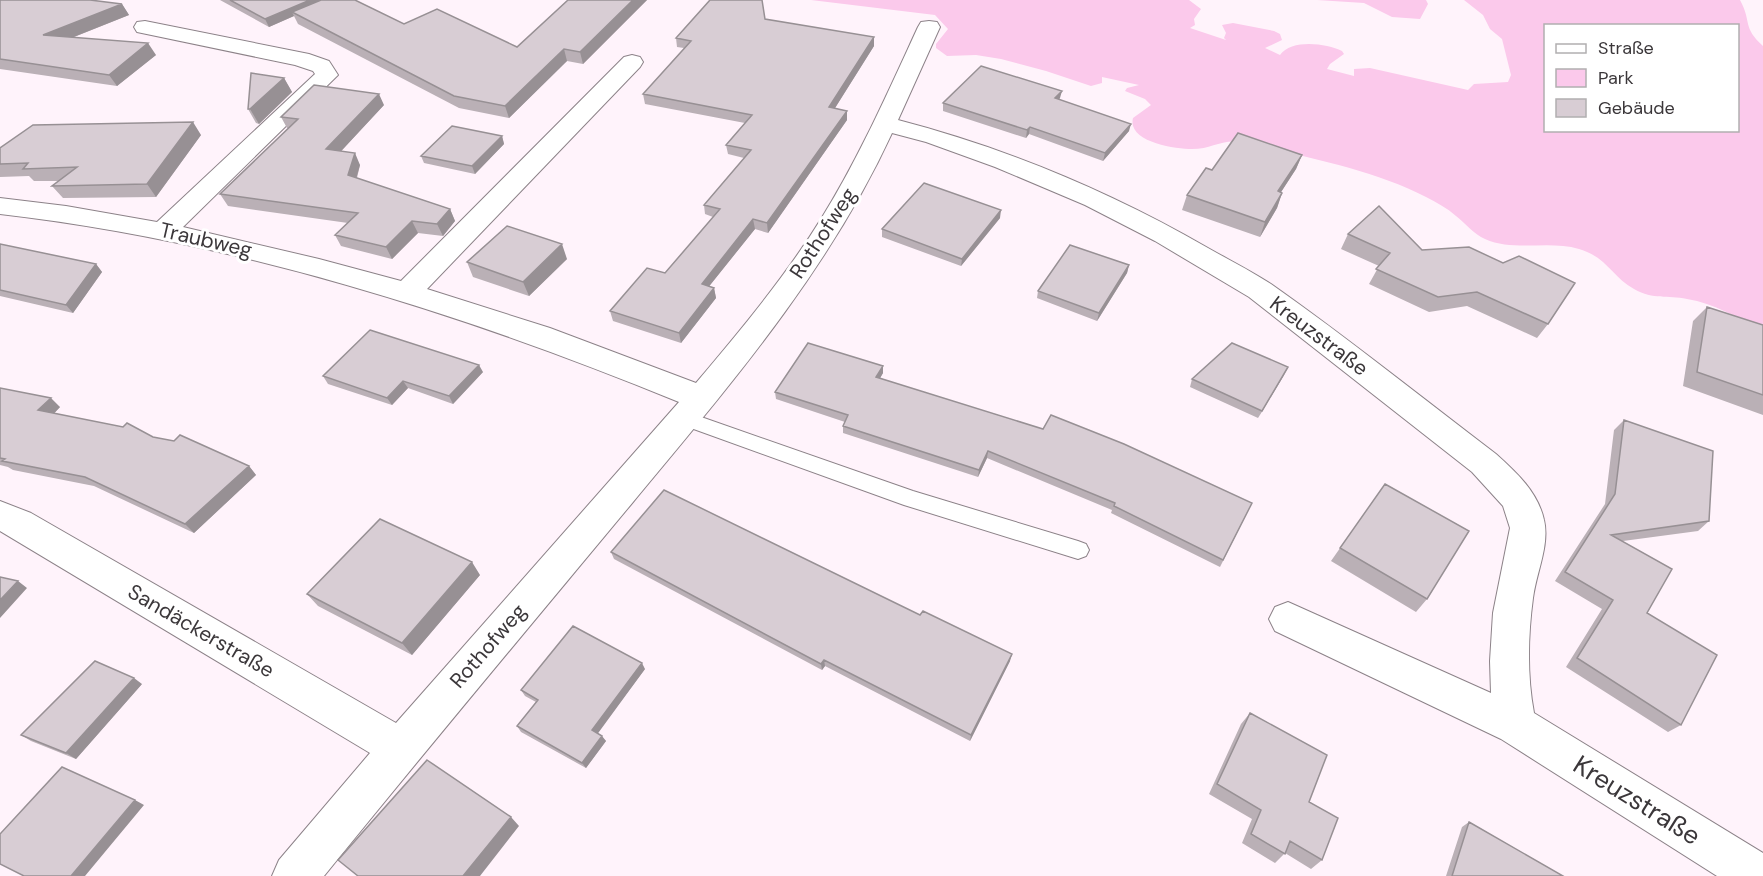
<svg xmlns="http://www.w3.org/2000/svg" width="1763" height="876" viewBox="0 0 1763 876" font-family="'DM Sans',sans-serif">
<rect width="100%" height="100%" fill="#fff3fb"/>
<!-- green -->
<path fill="#fbc9eb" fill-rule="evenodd" d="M811,0H1189L1201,9L1194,19L1195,25L1190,28L1226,40L1224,38L1226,33L1222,25L1233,23L1274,31L1280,34L1282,40L1265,48L1280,55C1291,39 1326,43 1342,51L1344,54L1330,64L1327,69L1354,76V69L1370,68L1468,90L1474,84L1508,82L1511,75L1502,39L1490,29L1483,15L1464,0H1740C1752,22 1742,27 1763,46V329C1738,319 1714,303 1687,299C1667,295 1654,300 1634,289C1612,277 1607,257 1579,249C1549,240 1514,252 1485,239C1474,234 1466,224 1456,216C1447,208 1436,202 1426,197C1369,168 1303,157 1242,142C1220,139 1212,149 1192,149C1175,149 1127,142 1133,118L1151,105L1145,99L1125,91L1127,88L1139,85L1102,77V83L1091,86L1046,71L1001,59L976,55L947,56L936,48V44L948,29L935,15ZM1546,26H1738V130H1546Z
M1317,0H1426L1428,4L1420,19L1392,17L1364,3Z"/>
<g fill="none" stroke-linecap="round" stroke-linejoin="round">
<defs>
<path id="service" d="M684,411L913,491L1078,541L1086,544L1089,550L1086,556L1078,559L904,505L677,423L674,418L677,413Z"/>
<path id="minor" d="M145,21L309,54L329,61L338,75L183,227L319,259L401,281L624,57L632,55L640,57L643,62L640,67L427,289L550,328L696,383C740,331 785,277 821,219C859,158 888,92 918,27L921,22L929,21L937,22L940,27L898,120C1006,148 1111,192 1208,248C1229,260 1251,271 1271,284C1348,338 1421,397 1496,454C1516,472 1538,492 1544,520C1550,545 1536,573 1533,598C1528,635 1527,676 1534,713L1763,853V876H1717L1501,739L1275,631L1269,619L1275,607L1288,602L1491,693L1490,661L1493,613L1510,528L1503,506L1472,472L1249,297L1155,241L1085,205L995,167L926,142L892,133C828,272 729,386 633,502C530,626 426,750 324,876H272L279,860L370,753L0,531V501L31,513L396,723L679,402C462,313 234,241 0,214V198L66,206L157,222L315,74L313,71L295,65L137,32L134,27L137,22Z"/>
</defs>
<!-- service casing -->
<use href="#service" stroke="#8c8288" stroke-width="2"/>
<!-- minor casing -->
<use href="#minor" stroke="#8c8288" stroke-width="2"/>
<!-- service -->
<use href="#service" fill="#fff" fill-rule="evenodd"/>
<!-- minor -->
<use href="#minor" fill="#fff" fill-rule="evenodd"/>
</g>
<!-- wall -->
<path fill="#bab0b6" d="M0,0L122,4L129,15L74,37L156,55L117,86L0,69Z
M220,0H355L404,24L517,47L568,0H647L583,64L567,61L509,118L459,108L298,24L294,16L269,27Z
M765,19L874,46L835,108L847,111V120L768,233L755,229L709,286L714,288L716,298L681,343L613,321L610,311L665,273L713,217L705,214L704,205L744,158L728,154L726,145L745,123L645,104L643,94L684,48L677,47L676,38Z
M284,78L292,92L259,124L256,123L248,109Z
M1060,98L1059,99L1129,131L1103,161L1029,134L1026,138L943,111V103Z
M384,105L341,151L360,165L357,178L450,209L455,221L443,236L418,233L392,259L341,246L335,235L348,223L228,206L220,194L288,128H287L281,117Z
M201,135L156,197L63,198L52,186L59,181H34L29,176L0,177V148Z
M502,136L504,144L475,174L424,163L421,156Z
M1302,155L1296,169L1281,192L1282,193L1277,208L1260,237L1182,210L1187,195L1212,170Z
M1000,218L961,266L882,237V229Z
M1348,234L1422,250L1548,324L1537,338L1467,306L1429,312L1369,284L1379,266L1341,249Z
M0,244L96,264L102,272L73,313L0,296Z
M567,259L529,296L473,277L467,262Z
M1129,265L1127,273L1097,321L1037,298L1038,291Z
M1707,307L1763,325V415L1683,386L1693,321Z
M883,366V373L880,378L1252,503L1220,567L1111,513L1112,510L987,458L978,477L843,433V426L845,422L776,399L775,392Z
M483,372L453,404L408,388L392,405L328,384L323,376Z
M1284,375L1258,418L1190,387L1192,379Z
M0,388L60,407L54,413L153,437L249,466L256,475L194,533L94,486L13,470L8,467L0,465Z
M1624,420L1709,521L1698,531L1623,541L1647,613L1681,725L1668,732L1566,667L1602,609L1555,581L1605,504L1614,430Z
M1385,484L1427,599L1416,612L1331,561Z
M611,552L1010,661L970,741L825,666L822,670L614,559Z
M480,575L412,655L318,606L307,594Z
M645,669L597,733L606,741L586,768L521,732L517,726L536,702L525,696L521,690Z
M142,684L76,759L31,741L21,735Z
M1250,713L1309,802L1322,860L1311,869L1285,853L1275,863L1242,843L1252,819L1209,794L1241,724Z
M1469,822L1563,876H1446L1462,827Z"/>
<!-- shaded-wall -->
<path fill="#979094" d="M310,0H323L292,12L294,16L269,27L265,19Z
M633,0H647L583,64L580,52Z
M122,4L129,15L51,46L43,35Z
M874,37V46L830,116L829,107Z
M148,43L156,55L117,86L109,75Z
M564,49L567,61L509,118L505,106Z
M284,78L292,92L259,124L250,109Z
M1062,91L1060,98L1054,105L1055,98Z
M379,94L384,105L332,161L326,149Z
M847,111V120L768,233L767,223Z
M193,122L201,135L156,197L147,184Z
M1131,124L1129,131L1103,161L1105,153Z
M1030,127L1029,134L1026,138L1027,130Z
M502,136L504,144L475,174L472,166Z
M355,153L360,165L354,186L348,175Z
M1302,155L1296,169L1272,206L1278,191Z
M1282,193L1277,208L1260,237L1265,222Z
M450,209L455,221L443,236L437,224Z
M1001,210L1000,218L961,266L962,259Z
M753,219L755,229L703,294L702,284Z
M412,221L418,233L392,259L386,247Z
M562,244L567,259L529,296L523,282Z
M96,264L102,272L73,313L66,305Z
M1129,265L1127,273L1097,321L1099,313Z
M714,288L716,298L681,343L679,333Z
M479,365L483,372L453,404L449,396Z
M883,366V373L876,385V377Z
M1288,367L1284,375L1258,418L1262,411Z
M403,381L408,388L392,405L387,398Z
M51,398L60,407L48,420L38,410Z
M988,451L987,458L978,477L979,470Z
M249,466L256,475L194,533L185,524Z
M472,562L480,575L412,655L402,643Z
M18,581L27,588L0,618V600Z
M1012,654L1010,661L970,741L971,735Z
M824,660L825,666L822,670L821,664Z
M642,663L645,669L596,736L592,730Z
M134,678L142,684L76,759L66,753Z
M602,736L606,741L586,768L582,763Z
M135,800L144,805L85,876H71Z
M511,817L519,826L480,876H463Z"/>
<!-- building -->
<path fill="#d8cdd4" stroke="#979094" stroke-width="1.5" d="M0,0H90L122,4L43,35L148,43L109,75L0,59Z
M230,0H310L265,19Z
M321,0H355L404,24L437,9L517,47L568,0H633L580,52L564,49L505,106L454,96L292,12Z
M710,0H762L765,19L874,37L829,107L847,111L767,223L753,219L702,284L714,288L679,333L610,311L647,268L665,273L720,209L704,205L751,150L726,145L752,115L643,94L691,41L676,38Z
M981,66L1062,91L1055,98L1131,124L1105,153L1030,127L1027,130L943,103Z
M251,73L284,78L250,109H248Z
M314,85L379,94L326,149L355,153L348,175L450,209L437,224L412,221L386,247L335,235L358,213L220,194L298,119L281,117Z
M193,122L147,184L52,186L77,167L23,169L28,163L0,164V148L33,125Z
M452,126L502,136L472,166L421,156Z
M1238,133L1302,155L1278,191L1282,193L1265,222L1187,195L1206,168L1212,170Z
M924,183L1001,210L962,259L882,229Z
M1379,206L1422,250L1469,247L1503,263L1519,256L1575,283L1548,324L1477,292L1438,297L1376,269L1390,253L1348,234Z
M507,226L562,244L523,282L467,262Z
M0,244L96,264L66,305L0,290Z
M1070,245L1129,265L1099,313L1038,291Z
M1707,307L1763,325V395L1697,372Z
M370,330L479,365L449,396L403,381L387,398L323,376Z
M808,343L883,366L876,377L1043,429L1051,415L1124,444L1252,503L1223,560L1114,506L1115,503L988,451L979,470L843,426L848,415L775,392Z
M1232,343L1288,367L1262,411L1192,379Z
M0,388L51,398L38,410L123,427L127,423L153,437L174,441L180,435L249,466L185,524L85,477L2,461L5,459L0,458Z
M1624,420L1713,451L1709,521L1611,535L1672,569L1647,613L1717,655L1681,725L1577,658L1613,600L1565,572L1615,494Z
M1385,484L1469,531L1427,599L1340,548Z
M664,490L920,615L923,611L1012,654L971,735L824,660L821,664L611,552Z
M380,519L472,562L402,643L307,594Z
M0,577L18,581L0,600Z
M573,626L642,663L592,730L602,736L582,763L517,726L538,700L521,690Z
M95,661L134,678L66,753L21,735Z
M1250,713L1327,755L1309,802L1338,818L1322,860L1290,841L1285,854L1251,834L1261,810L1217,784Z
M427,760L511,817L463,876H358L338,860Z
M62,767L135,800L71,876H24L0,864V834Z
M1469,822L1563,876H1452Z"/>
<g text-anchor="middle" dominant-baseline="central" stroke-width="6" stroke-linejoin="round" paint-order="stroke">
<!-- street labels -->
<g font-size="21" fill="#3b373a" stroke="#fff">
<text transform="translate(823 233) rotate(-57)">Rothofweg</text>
<text transform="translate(206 240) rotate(13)">Traubweg</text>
<text transform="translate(1319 336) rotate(37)">Kreuzstraße</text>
<text transform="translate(201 631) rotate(30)">Sandäckerstraße</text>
<text transform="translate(488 646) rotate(-49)">Rothofweg</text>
</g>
<!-- near-street labels -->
<g font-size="26" fill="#3b373a" stroke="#fff">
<text transform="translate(1637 800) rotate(32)">Kreuzstraße</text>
</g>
</g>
<!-- legend -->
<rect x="1544" y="24" width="195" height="108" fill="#ffffff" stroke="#b1afb0" stroke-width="1.5"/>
<rect x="1556" y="44" width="30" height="9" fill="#ffffff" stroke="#b1afb0" stroke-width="1.5"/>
<text x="1598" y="54" font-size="18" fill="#3b373a">Straße</text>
<rect x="1556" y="69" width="30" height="18" fill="#fbc9eb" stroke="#b1afb0" stroke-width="1.5"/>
<text x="1598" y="84" font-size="18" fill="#3b373a">Park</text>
<rect x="1556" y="99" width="30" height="18" fill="#d8cdd4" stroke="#b1afb0" stroke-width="1.5"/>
<text x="1598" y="114" font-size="18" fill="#3b373a">Gebäude</text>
</svg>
